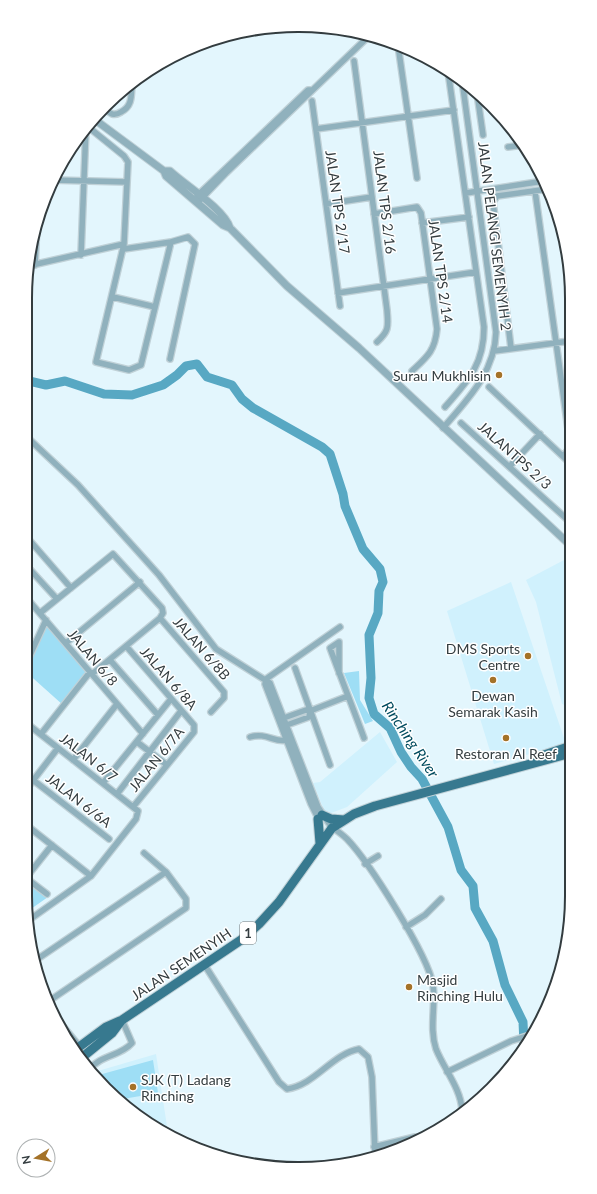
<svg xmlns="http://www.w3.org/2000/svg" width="597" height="1194" viewBox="0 0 597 1194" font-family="Lato,sans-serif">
<rect width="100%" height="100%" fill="#e3f6fd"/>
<!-- built -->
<path fill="#d0f1fd" d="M564,560L570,565L571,707H569L562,704L536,602L526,580Z
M511,582L566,744L494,764L447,611Z
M380,732L397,762L347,807L326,815L313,783L320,782Z
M156,1054L168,1133L162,1132L118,1101L91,1073Z"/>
<!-- green -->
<path fill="#9edef5" d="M47,622L89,672L63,705L25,671Z
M359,671L360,700L373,721L365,724L344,673Z
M27,880L48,897L28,911C26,902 22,888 27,880Z
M153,1060L158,1093L117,1100L95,1076Z"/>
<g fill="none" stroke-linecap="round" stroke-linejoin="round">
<!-- river -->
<path stroke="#58a8c3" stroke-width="9" d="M25,380L46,385L65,381L104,394L132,395L163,385L177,375L186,366L197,364L207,377L232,385L242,399L253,408L322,447L330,454L343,494L345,506L363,549L380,569L383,582L379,591L378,613L369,635L371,678L369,698L374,714L390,728L401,752L411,767L422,779L448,827L461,870L473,886L475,908L493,941L505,985L523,1022L524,1044"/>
<defs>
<path id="minor" d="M398,45L417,178
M354,61L387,310C388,326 390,330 377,342
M477,93L483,135
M312,101L340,306
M104,108C110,113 113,117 121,112C133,106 131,95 132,83
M87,126L124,156L128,162L124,244L96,362L129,370L141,365L171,242
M316,129L454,110
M508,147L523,145
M52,180L127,182
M535,191L570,443
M466,193L544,181
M197,196L308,90H312
M200,200L226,173L370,35
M326,204L372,197
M374,214L417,207L421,213L437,329C435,351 427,357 412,371
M422,223L469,217
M124,249L171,242L188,237L195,244L170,359
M81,255L86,127
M35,265L37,221
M28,266L124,244
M338,293L476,272
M113,297L155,307
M511,348L493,202L497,196L548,189
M494,351L570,341
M489,387L570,463
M445,407C469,380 484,364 484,327L448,71
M461,423L570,522
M443,428C468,399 495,372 496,332L462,80
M25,439H29L78,485L159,575L216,649L270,683L318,807L332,828
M564,456L570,446
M510,466L540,434
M25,535L71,588
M25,564L57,599
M25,596L143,734
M40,613L113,554L162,608L163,613L160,618L92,674
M160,618L224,692V698L211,712
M66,643L140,582
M126,646L194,725V732L133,807
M110,660L158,715
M25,666L46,620
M295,668L330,765
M339,673V642L330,648C341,678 353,708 364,738
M266,679L265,684L311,804L319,820
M266,679L340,627
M310,711L348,696
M281,719L306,710L310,711L309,717L284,726
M25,722L138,811L136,819L91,876L29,920
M41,734L90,672
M250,737C266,732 275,743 286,740
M137,742L167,765
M73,760L117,704
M33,780L109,839
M103,783L171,699
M25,791L58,748
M117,794L181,711
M25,824L91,876
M330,826C336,830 342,834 347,839C369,862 428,955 433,985C436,1006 429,1028 436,1049C444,1069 461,1089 462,1110
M365,864L378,856
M26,878L47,894
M25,879L52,845
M406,927L425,915L441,899
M36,960L166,872
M204,964L279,1082L287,1089C315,1085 332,1054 359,1049L368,1057L372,1077L375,1154
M49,1001L186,908V899L166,872L144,853
M62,1025L80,1047
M89,1070C100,1055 121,1056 132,1043L122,1020
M447,1072L511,1041L530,1035
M374,1147L415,1137L423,1139"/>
<path id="tertiary" d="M94,119L164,171L166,176L223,225L230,228
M164,171H170C185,185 224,209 230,228L287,286L359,348L570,545"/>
<path id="primary" d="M541,756L571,746
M322,815L331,819L344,820
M318,819L320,843
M75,1050L106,1027L122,1020L241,940L259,924L279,902L332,828L354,814L375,806L571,753
M80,1059L112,1033L121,1021"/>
</defs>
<!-- minor casing -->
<use href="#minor" stroke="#c0d1d7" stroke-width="8"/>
<!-- tertiary casing -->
<use href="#tertiary" stroke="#c0d1d7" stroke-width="9"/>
<!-- primary casing -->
<use href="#primary" stroke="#c0d1d7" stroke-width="11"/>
<!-- minor -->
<use href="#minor" stroke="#90b1bd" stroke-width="5.5"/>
<!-- tertiary -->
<use href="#tertiary" stroke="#90b1bd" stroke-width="7"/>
<!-- primary -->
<use href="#primary" stroke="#37798f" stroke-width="9"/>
</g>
<!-- markers -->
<g fill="#a47228" stroke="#fff" stroke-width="1.5">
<circle cx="499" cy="375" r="4"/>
<circle cx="528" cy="656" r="4"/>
<circle cx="493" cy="680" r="4"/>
<circle cx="506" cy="738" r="4"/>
<circle cx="409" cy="987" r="4"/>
<circle cx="133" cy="1087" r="4"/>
</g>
<g text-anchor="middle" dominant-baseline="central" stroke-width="3" stroke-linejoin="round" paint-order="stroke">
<!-- shield labels -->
<rect fill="#fff" stroke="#707679" stroke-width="1" x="240" y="922" width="16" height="22" rx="3"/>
<g font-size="13" font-weight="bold" fill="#333c3f">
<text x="248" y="933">1</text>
</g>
<!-- street labels -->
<g font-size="14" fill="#333c3f" stroke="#fff">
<text transform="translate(338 202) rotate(82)">JALAN TPS 2/17</text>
<text transform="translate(385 202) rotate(83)">JALAN TPS 2/16</text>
<text transform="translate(495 236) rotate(83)">JALAN PELANGI SEMENYIH 2</text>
<text transform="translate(441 271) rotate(82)">JALAN TPS 2/14</text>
<text transform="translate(515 455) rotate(42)">JALANTPS 2/3</text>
<text transform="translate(202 648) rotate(49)">JALAN 6/8B</text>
<text transform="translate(93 657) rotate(50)">JALAN 6/8</text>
<text transform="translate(169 678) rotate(49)">JALAN 6/8A</text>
<text transform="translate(89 757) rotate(38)">JALAN 6/7</text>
<text transform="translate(156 759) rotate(-51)">JALAN 6/7A</text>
<text transform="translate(79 800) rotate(38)">JALAN 6/6A</text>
<text transform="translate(181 964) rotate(-34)">JALAN SEMENYIH</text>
</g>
<!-- poi labels -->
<g font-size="14" fill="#333c3f" stroke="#fff" text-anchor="end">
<text x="491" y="375">Surau Mukhlisin</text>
<text x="520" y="648">DMS Sports<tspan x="520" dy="16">Centre</tspan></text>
<text x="493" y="695" text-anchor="middle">Dewan<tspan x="493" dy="16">Semarak Kasih</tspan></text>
<text x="506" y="753" text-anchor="middle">Restoran Al Reef</text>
<text x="417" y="979" text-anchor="start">Masjid<tspan x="417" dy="16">Rinching Hulu</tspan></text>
<text x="141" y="1079" text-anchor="start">SJK (T) Ladang<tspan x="141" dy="16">Rinching</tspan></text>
</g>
<!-- water labels -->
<g font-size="15" font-style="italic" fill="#004b5e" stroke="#fff">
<text transform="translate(411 739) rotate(56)">Rinching River</text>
</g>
</g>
<!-- crop -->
<path d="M0 0H597V1194H0ZM298 32H299A266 266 0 0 1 565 298V896A266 266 0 0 1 299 1162H298A266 266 0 0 1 32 896V298A266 266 0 0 1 298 32Z" fill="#fff" fill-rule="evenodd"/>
<path fill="none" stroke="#333c3f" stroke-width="2" d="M298 32H299A266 266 0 0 1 565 298V896A266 266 0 0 1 299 1162H298A266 266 0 0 1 32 896V298A266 266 0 0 1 298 32Z"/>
<!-- north arrow -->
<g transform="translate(36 1158) rotate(259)"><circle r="19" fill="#ffffff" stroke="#adb1b2"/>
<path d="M0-3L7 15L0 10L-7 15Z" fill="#a47228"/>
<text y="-6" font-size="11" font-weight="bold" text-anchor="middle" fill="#333c3f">N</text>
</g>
</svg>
